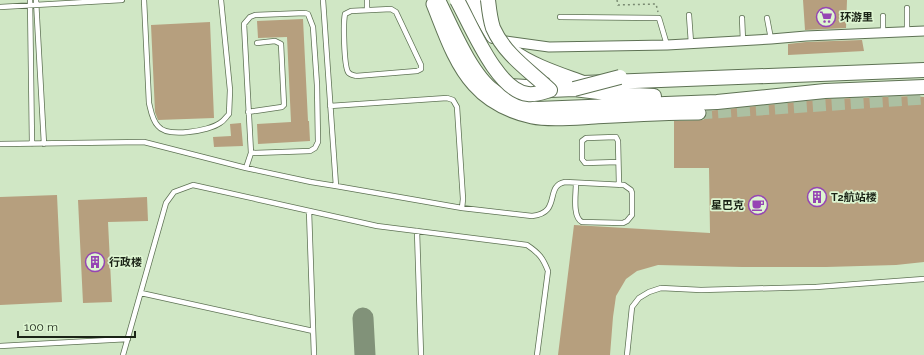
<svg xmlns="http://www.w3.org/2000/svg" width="924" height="355" viewBox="0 0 924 355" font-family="Raleway,'Noto Sans SC',sans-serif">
<rect width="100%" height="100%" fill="#d0e7c5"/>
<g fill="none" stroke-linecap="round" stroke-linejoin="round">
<!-- taxiway -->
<path stroke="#819279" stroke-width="21" d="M363,318L365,355"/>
</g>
<!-- building -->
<path fill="#b69f7e" d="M803,0H847L846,28L805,30Z
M303,19L308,121H309L310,141L258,144L257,124L291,122L287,37L258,38L257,21Z
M210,22L214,118L158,120L155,112L151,25Z
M862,40L864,51L788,55V44L806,42Z
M914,96L924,97V262L896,265L826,267H742L658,265L637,271L626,279L616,296L613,317L610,355H558L574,225L710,233L709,168H674V121L703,120L706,117L707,111L826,99Z
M241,123L243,146L214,147L213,137L231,136L230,124Z
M57,195L62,302L0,305V197Z
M147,197L148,221L108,222L112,302L83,303L78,200Z"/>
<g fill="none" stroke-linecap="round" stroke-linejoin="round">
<!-- secondary-tunnel -->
<path stroke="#acc0a2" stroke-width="13" stroke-dasharray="13 6" stroke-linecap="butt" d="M699,113L924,98"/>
<defs>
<path id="lane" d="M30,0L32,144
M36,0L44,144
M144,0L149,103C151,111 152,120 158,126C167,138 209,131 220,123C224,121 226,117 229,114L230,90L221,0
M367,0V10
M0,7L122,0
M907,8V32
M391,9L396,12L421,65V69L417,71L356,76C353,75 350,75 348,72C344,65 343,23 345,14L351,11Z
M689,15L691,43
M883,16V33
M560,17L659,18L667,45
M742,18L743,41
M767,18L771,39
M330,106L447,98L453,100L457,107L463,199L462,208
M248,112L282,107L284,105L281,44L275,41L257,43
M0,144L144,142L246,168L311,182L336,186L323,0
M618,162L585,163L582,159V141L586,138L616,137L618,141L619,185
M246,168L251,153L310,151L315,148L318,142L317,85L313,27L308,14L305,13L255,15L250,17L244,24L251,153
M336,186L462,208L532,216C562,213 544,186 565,182L624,185L631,190L632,193V215L627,221L623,223L582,222C572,217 576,193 576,183
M309,211L314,355
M417,231L421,355
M141,293L313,331
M0,346L128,339
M123,355L166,203L174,192L193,185L377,226L527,245C539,253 543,258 548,271L537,355
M627,355L632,307L639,298L649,292L661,288L701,290L816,287L924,279"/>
<path id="street" d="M498,40L549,47L667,45L771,39L806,36L924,31"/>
<path id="secondary" d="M433,4C444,31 454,63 474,85C489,102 510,112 532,117C550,121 577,118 595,117C630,115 664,113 699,113"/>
<path id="primary" d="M438,0C451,26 471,75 494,91C507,101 522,105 537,109L717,102L825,91L924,87
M472,0L493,36
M512,51C533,66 559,74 583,83L924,70
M510,86L526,87L555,85
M550,90L574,89L615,94L654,96"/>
</defs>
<!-- lane casing -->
<use href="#lane" stroke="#5e7254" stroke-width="6"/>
<!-- street casing -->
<use href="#street" stroke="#5e7254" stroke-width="11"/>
<!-- secondary casing -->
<use href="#secondary" stroke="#5e7254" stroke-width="15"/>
<!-- primary casing -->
<use href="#primary" stroke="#5e7254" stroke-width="16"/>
<!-- path -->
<path stroke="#798971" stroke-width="1.5" stroke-dasharray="2 3" stroke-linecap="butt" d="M617,0L618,5L656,4L658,12"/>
<!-- lane -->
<use href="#lane" stroke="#fff" stroke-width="4.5"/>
<!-- street -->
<use href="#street" stroke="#fff" stroke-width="9"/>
<!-- secondary -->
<use href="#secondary" stroke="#fff" stroke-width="13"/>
<!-- primary -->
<use href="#primary" stroke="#fff" stroke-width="14"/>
<defs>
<path id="primary-bridge" d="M457,0C471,25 497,91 528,94C536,95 543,92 550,90C529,70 505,55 493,28C490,19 489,9 488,0
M574,89L620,77"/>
</defs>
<!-- primary-bridge casing -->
<use href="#primary-bridge" stroke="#5e7254" stroke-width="16" stroke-linecap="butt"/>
<!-- primary-bridge -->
<use href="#primary-bridge" stroke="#fff" stroke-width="14"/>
</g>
<!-- icons -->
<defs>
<symbol id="supermarket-ring" viewBox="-11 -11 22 22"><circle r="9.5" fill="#ddf5d1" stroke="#9645b4" stroke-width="1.5"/><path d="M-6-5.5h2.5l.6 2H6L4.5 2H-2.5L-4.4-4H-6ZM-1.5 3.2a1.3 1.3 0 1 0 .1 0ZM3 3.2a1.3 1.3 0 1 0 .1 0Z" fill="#9645b4"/></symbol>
<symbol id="building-ring" viewBox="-11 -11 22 22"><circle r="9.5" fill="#ddf5d1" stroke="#9645b4" stroke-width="1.5"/><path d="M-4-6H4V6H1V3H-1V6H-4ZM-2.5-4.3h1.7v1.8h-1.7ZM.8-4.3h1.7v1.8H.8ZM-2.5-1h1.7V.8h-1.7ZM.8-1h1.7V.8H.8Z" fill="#9645b4"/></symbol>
<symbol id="cafe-ring" viewBox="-11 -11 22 22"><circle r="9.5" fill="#ddf5d1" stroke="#9645b4" stroke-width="1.5"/><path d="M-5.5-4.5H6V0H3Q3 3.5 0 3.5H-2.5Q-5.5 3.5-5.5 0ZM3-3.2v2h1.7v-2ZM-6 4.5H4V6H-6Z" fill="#9645b4"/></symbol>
</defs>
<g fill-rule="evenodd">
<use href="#supermarket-ring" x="815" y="6" width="22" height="22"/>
<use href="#building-ring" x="806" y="186" width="22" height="22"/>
<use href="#cafe-ring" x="747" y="194" width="22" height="22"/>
<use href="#building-ring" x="84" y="251" width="22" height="22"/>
</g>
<g text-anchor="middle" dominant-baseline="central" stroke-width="3.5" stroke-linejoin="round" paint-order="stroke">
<!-- poi labels -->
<g font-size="11" font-weight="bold" fill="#1a2316" stroke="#ddf5d1" text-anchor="start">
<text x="840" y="17">环游里</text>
<text x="831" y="197">T2航站楼</text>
<text x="744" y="205" text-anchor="end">星巴克</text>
<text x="109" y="262">行政楼</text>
</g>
</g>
<!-- scale -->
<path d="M18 331v6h117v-6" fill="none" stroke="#1a2316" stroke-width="2"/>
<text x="24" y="331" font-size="12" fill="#1a2316" stroke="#ddf5d1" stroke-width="3" paint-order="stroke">100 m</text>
</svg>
